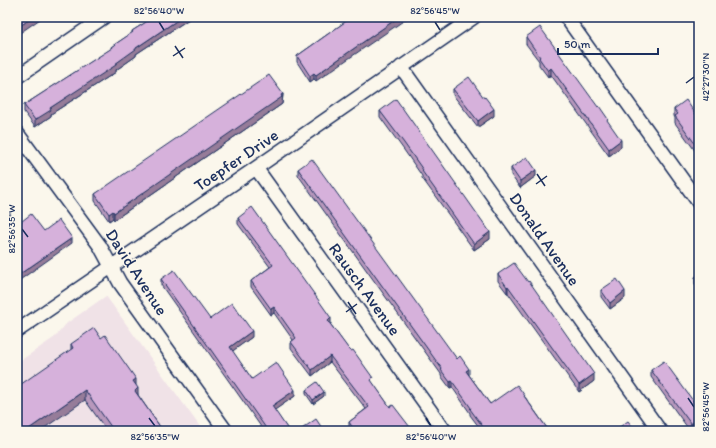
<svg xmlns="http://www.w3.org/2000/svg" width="716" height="448" viewBox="0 0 716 448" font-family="Itim,sans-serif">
<rect width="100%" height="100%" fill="#fbf7ec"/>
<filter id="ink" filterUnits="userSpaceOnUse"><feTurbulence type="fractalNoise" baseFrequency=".025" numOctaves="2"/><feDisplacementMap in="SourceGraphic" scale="8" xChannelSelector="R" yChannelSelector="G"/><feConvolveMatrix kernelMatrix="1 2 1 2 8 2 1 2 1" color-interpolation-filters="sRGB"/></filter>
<g filter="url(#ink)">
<!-- built -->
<path fill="#f0e2e7" d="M106,296L203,431H17V363L55,337L67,323Z"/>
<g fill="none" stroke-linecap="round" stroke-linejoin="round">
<defs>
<path id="minor" d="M566,17L699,203
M401,67L660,431
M17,77L104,17
M17,133L100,246L120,283L226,431
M256,168L445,431
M17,331L256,168L474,17"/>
</defs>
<!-- minor casing -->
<use href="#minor" stroke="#1b2f5e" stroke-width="16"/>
<!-- minor -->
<use href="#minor" stroke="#fbf7ec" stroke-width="13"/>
</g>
<!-- wall -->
<path fill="#b898bc" stroke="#1b2f5e" d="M154,17H192L136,54V56L116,70V72L51,114V116L35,127L24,112V105L111,49V47L132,33V31Z
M352,17L316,81L314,79L310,82L297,62V56Z
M526,37L608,122L621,147L609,156L551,75L548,77L539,65V61L526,44Z
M453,89L494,116L478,127L453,95Z
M283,94L282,104L114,220L113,218L109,221L95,201V194Z
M674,109L699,119L696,152L675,123V118L674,116Z
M380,111L490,239L474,250L422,178V176L404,150L380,117Z
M511,168L536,176L520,188L511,175Z
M298,169L457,359L469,375L490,404L525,397L549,431H482L470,415V413L452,387L450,388L441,376V374L298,175Z
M238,218L331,325L390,407L413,431H351L349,428V422L366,409L330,362L312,376L291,348V342L293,340L274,313L271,315L251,287V281L270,267L238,224Z
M498,274L594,381L579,392L508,293H507L498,281Z
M699,274V289L695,284V277Z
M161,279L210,319L252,337L232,351L252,379L295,396L274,410L289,431H264L161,285Z
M601,290L625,298L610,309L601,297Z
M71,344L136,386L138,395L163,431H107L85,400L71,349Z
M651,370L699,409V431H696L694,429L690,431L651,377Z
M306,390L324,396L313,404L306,394Z"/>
<!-- shaded-wall -->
<path fill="#967c99" stroke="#1b2f5e" d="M33,17H43L17,35V28Z
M182,17H192L136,54V56L116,70V72L51,114V116L35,127V120L50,108L115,64L136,48Z
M399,17H409L316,81V75Z
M551,68V75L548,77V71Z
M314,73V79L310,82V76Z
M283,94L282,104L114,220V213Z
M494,109V116L478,127V121Z
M621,140V147L609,156V149Z
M699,143V150L696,152V145Z
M536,170V176L520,188V181Z
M113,211V218L109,221V214Z
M490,232V239L474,250V244Z
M72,238V243L17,282V276Z
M508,286V293H507V287Z
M625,291V298L610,309V303Z
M274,307V313L271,315V309Z
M331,318V324L328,321Z
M252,331V337L230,353V347Z
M330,356V362L312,376V370Z
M469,369V375L466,371Z
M594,374V381L579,392V385Z
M136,379V389L133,381Z
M452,381V387L450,388V382Z
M138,388V398L135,391Z
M85,390V400L40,431H26Z
M295,390V396L272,412V406Z
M324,392V396L313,404V400Z
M694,422V429L691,431V424Z"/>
<!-- building -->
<path fill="#d6b1db" stroke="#1b2f5e" d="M17,17H33L17,28Z
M154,17H182L136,48V49L115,64L116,65L50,108L51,110L35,120L24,105L112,48L111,47L133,32L132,31Z
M352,17H399L316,75L314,73L310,76L297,56Z
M540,27L598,107L599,106L608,119L607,120L621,140L609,149L551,68L548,71L539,58L540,57L526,37Z
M269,75L283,94L281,95L282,97L114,213L113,211L109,214L95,194Z
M469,77L484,98L485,97L494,109L478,121L453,89Z
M396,99L490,232L474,244L422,171L423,170L404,143L380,111Z
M686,100L699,119V143L696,145L675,116L678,114L674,109Z
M527,157L536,170L520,181L511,168Z
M312,159L457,359L460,356L469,369L466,371L490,404L517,385L525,396H524L549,431H486L470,409L471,408L452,381L450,382L441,370L442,369L298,169Z
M252,207L317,298L331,318L328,321L348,348L351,351L353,350L373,378L371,380L390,407L393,405L413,431H355L349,422L369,407L330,356L312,370L291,342L296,338L274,307L271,309L251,281L273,265L238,218Z
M31,214L44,231L59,220L72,238L17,276V225Z
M514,263L528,282L529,281L594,374L579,385L508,286L507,287L498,274Z
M174,270L210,319L232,303L252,331L230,347L252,379L276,362L295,390L272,406L289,431H268L161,279Z
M699,274V283L695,277Z
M617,279L625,291L610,303L601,290Z
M94,328L101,338L105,335L136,379L133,381L138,388L135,391L163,431H114L85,390L26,431H17V387L73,348L71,344Z
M664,361L699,409V428L694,422L691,424L651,370Z
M317,382L324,392L313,400L306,390Z
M316,419L324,431H299Z
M628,421L636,431H614Z"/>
</g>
<!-- ticks -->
<path fill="none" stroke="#1b2f5e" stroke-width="1.5" d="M159,22L164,30M435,22L440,30M175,46L183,58M173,56L185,48M686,83L694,77M537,174L545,186M536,184L547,176M22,229L28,237M348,302L356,314M346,312L357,304M688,398L694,407M149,418L155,426M426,418L431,426"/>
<g text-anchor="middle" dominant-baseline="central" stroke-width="3" stroke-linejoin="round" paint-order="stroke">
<!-- street labels -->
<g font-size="17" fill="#1b2f5e" stroke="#fbf7ec">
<text transform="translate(236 160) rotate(-34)">Toepfer Drive</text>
<text transform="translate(545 239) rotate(55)">Donald Avenue</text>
<text transform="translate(137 272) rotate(57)">David Avenue</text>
<text transform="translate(365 289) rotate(54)">Rausch Avenue</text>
</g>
</g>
<!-- margin -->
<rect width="716" height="448" fill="none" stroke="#fbf7ec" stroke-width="44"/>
<!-- scale -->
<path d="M558 48v6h100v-6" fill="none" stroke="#1b2f5e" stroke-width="2"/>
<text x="564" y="48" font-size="12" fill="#1b2f5e" stroke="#fbf7ec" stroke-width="3" paint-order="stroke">50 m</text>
<rect x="22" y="22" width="672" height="404" fill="none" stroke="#1b2f5e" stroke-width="1.5"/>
<g font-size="10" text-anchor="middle" fill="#1b2f5e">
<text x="159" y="14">82°56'40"W</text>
<text x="435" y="14">82°56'45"W</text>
<text transform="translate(705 77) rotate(-90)" y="4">42°27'30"N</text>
<text transform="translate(11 229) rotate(-90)" y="4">82°56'35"W</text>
<text transform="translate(705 407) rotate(-90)" y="4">82°56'45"W</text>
<text x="155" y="440">82°56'35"W</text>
<text x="431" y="440">82°56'40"W</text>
</g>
</svg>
